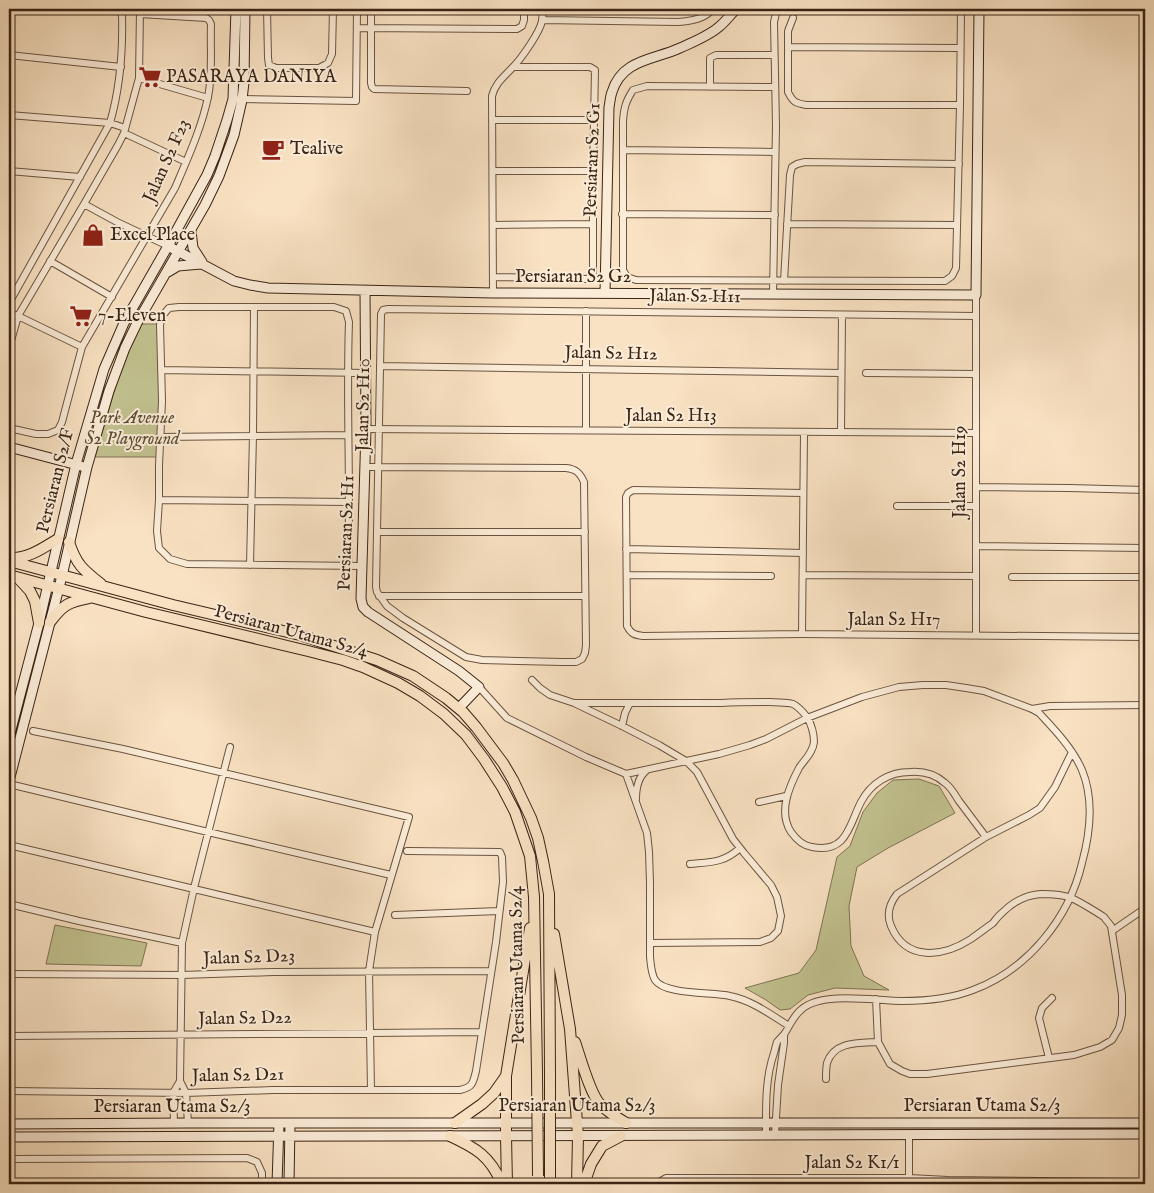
<svg xmlns="http://www.w3.org/2000/svg" width="1154" height="1193" viewBox="0 0 1154 1193" font-family="'IM FELL English',serif">
<rect width="100%" height="100%" fill="#f9e2c3"/>
<filter id="stains"><feTurbulence type="fractalNoise" baseFrequency=".004" numOctaves="4"/><feColorMatrix values="0 0 0 0 .2 0 0 0 0 .09 0 0 0 0 .02 0 0 0 .5 -.17"/></filter>
<radialGradient id="worn" r=".72"><stop offset=".6" stop-color="#630" stop-opacity="0"/><stop offset="1" stop-color="#630" stop-opacity=".3"/></radialGradient>
<!-- green -->
<path fill="#c2c290" stroke="#7e7352" d="M139,324H159L161,403L159,457H95L127,348Z
M919,779L939,786L955,813L888,848L857,867L849,906L851,946L864,976L889,990L835,988L808,995L790,1009L780,1010L766,1000L745,988L799,973L816,950L837,857L850,846L863,812L877,793L893,780Z
M55,925L147,943L141,966L46,964Z"/>
<g fill="none" stroke-linecap="round" stroke-linejoin="round">
<defs>
<path id="street" d="M267,9L268,58L269,65L276,68H319L328,63L332,54L333,9
M371,9V83L372,87L374,89L467,91
M793,18L788,31V92C793,102 795,103 806,105H960
M542,20L678,22C691,21 705,19 713,9
M357,28L517,29L522,26L524,20V9
M788,47L960,48
M9,55L121,67
M139,78L208,98
M710,87V58L716,55H774
M775,87L647,86L633,90C626,101 624,107 623,121V270L627,277L636,280L945,281L952,276L956,268L960,105L961,9
M239,99L356,101L357,9
M9,115L110,123L125,128
M492,120H594
M124,133L186,162
M623,150L775,152
M9,171L80,177
M493,171H593
M84,204L117,222L168,246
M622,214L775,215
M787,224L957,225
M493,225L593,224
M50,261L112,297
M493,277L587,279L592,276L593,271V171L595,70L590,67H514
M784,281L790,175L792,167L797,164L805,162L959,164
M493,293L492,96C495,83 505,76 513,67C521,59 540,32 542,21C543,17 542,13 542,9
M773,294L776,126L774,22L777,9
M976,295V635
M9,303L110,123C120,88 123,52 122,15L118,9
M9,314L18,316L82,347
M9,348L18,316L84,204L118,145L124,133L139,78L140,9
M380,366L841,373
M161,370L366,373
M866,373L976,374
M9,428L36,434H48L58,430L62,422L67,403L82,347L175,188C187,160 202,127 208,97C213,74 210,48 211,24L209,20L206,18L140,14
M366,429L976,433
M586,430V311
M841,432L842,315
M160,437L348,435
M365,467H378L566,468C576,469 580,473 584,482L586,645L585,653L582,659L576,662H562L482,660L466,657L403,618L387,606L377,592L376,587L381,314L383,310L388,309L976,316
M976,487L1069,488L1145,490
M803,493L633,490L628,493L626,497L627,626C631,634 635,635 643,636L802,634L1145,637
M159,500L349,502
M897,506H976
M377,532H585
M976,546L1145,548
M626,549L803,553
M250,565L253,435L254,307
M348,566C351,485 346,403 349,322L346,311L334,307H179L169,308L162,316L160,325L162,401L159,465V500L157,531L159,548L170,559L187,564L362,566
M627,575L771,576
M803,575L976,576
M1012,577H1145
M379,596H585
M802,634L804,432
M532,680L540,688L550,695L574,703L622,726L659,745L686,761L697,772L733,839L744,853L771,885L777,897L781,916L778,931L771,938L760,942L650,943
M479,687L507,718L586,757L626,774L719,754L750,745L766,739L807,718L862,697L899,687L923,685H946L966,688L984,691L1032,709L1039,713C1055,730 1073,749 1082,770C1094,799 1090,834 1082,863C1069,919 1027,970 973,990C950,999 926,1001 902,1001C876,1001 823,991 802,1009C794,1015 790,1025 785,1033C783,1036 779,1039 777,1042C776,1045 775,1049 774,1053C765,1079 766,1107 766,1135
M574,703C623,703 672,703 721,703C738,702 754,702 770,702C778,703 786,702 793,704C799,707 803,712 807,717C811,724 814,734 814,742C813,753 804,760 799,768C789,787 778,812 791,832C796,839 803,846 812,847C847,854 849,825 861,802C871,783 889,772 910,772C923,771 935,774 945,783C951,787 955,795 959,801C968,813 977,825 986,837
M1032,709L1050,706L1145,705
M622,726L625,713L630,703
M33,731L123,749L409,817L375,932L369,971L371,1090
M626,774L647,833L649,852L650,883V957C651,965 651,973 655,980C665,995 712,992 730,996C751,1000 770,1014 789,1026
M9,784L208,832L391,875
M636,799C636,788 638,777 647,770
M759,802L786,796
M9,845C131,875 253,902 375,932
M690,864C710,862 724,863 740,848
M9,904L79,921L182,943
M395,915L499,911
M1112,931L1144,909L1145,906
M9,974L182,975L273,972L491,971
M876,999L878,1042L890,1064L902,1071L910,1074H927L1074,1055L1100,1047L1112,1040L1119,1028L1122,1015V995L1111,926C1109,923 1106,920 1104,917C1098,913 1077,900 1071,898C1062,894 1050,894 1041,894C1027,895 1013,902 1003,912C999,915 996,919 993,923C986,928 978,934 971,939C943,957 906,962 891,926C886,914 890,903 897,894L986,837L1029,815L1040,808L1055,787L1072,752
M9,1036L482,1032
M1049,1058L1039,1018L1042,1008L1052,998
M826,1079C826,1074 826,1068 827,1063C834,1041 859,1043 878,1042
M9,1091L186,1093L273,1090H460C473,1087 473,1083 476,1071L496,942L503,882L502,857L500,852L407,851
M174,1123L173,1093L180,1081
M188,1123L186,1093L180,1081L182,943L194,888L230,747
M775,1135L778,1085L784,1043V1035
M909,1135V1178
M9,1159L247,1158L257,1162L262,1173V1184
M659,1184V1182L666,1178H909L948,1180L1132,1182L1138,1183L1139,1184"/>
<path id="secondary" d="M191,231L193,248L202,262
M168,246L234,281L250,285L268,288L493,293L976,295L979,9
M168,272L178,266L201,264
M365,291L366,429L361,599L363,607L368,612L459,671L479,687L459,708
M605,293L609,107C610,103 610,97 612,92C622,59 654,60 680,48C693,42 709,36 720,26C726,21 731,14 736,9
M9,447L81,466
M9,737L39,623L76,464L104,369L124,323L168,246L207,175L215,156L227,120L233,99L236,9
M9,781L62,576L87,467L109,391L125,348L137,323L205,205L219,176L234,135L242,100L244,82L245,9
M9,1124L188,1123H1145
M9,1137L1145,1134
M277,1184L279,1123
M289,1184L290,1123"/>
<path id="primary" d="M69,542C76,564 83,570 101,584
M10,558C28,559 43,548 58,539
M9,561L173,605L300,635L377,660L413,676L446,698L463,712L476,727L503,763L513,780L531,818L538,838L543,861L549,894L550,1074
M9,575L146,612L308,651L343,660L363,667L398,683L420,696L444,714L466,735L484,759L502,787L515,812L530,856L534,897L537,1073
M18,578L30,591L35,601L39,623
M50,622C63,605 68,602 89,598
M554,934L570,1029L578,1136L577,1184
M575,1042C580,1056 590,1094 600,1104C607,1112 617,1117 626,1123
M455,1123L482,1104L494,1093L506,1076
M450,1136C476,1148 490,1156 502,1184
M507,1184L506,1136V1076L530,928
M584,1184L591,1164L602,1146L621,1136"/>
</defs>
<!-- street casing -->
<use href="#street" stroke="#6a5440" stroke-width="8"/>
<!-- secondary casing -->
<use href="#secondary" stroke="#3a2415" stroke-width="11"/>
<!-- primary casing -->
<use href="#primary" stroke="#3a2415" stroke-width="12"/>
<!-- street -->
<use href="#street" stroke="#fbecd8" stroke-width="6"/>
<!-- secondary -->
<use href="#secondary" stroke="#fbecd8" stroke-width="9"/>
<!-- primary -->
<use href="#primary" stroke="#f9e2c3" stroke-width="10"/>
<defs>
<path id="primary-bridge" d="M537,1073L538,1176
M550,1178V1074"/>
</defs>
<!-- primary-bridge casing -->
<use href="#primary-bridge" stroke="#3a2415" stroke-width="12" stroke-linecap="butt"/>
<!-- primary-bridge -->
<use href="#primary-bridge" stroke="#f9e2c3" stroke-width="10"/>
</g>
<!-- icons -->
<defs>
<symbol id="supermarket-bare" viewBox="-9 -9 18 18"><path d="M-6-5.5h2.5l.6 2H6L4.5 2H-2.5L-4.4-4H-6ZM-1.5 3.2a1.3 1.3 0 1 0 .1 0ZM3 3.2a1.3 1.3 0 1 0 .1 0Z" fill="#8f2418" stroke="#fbecd8" stroke-width="2.5" paint-order="stroke"/></symbol>
<symbol id="cafe-bare" viewBox="-9 -9 18 18"><path d="M-5.5-4.5H6V0H3Q3 3.5 0 3.5H-2.5Q-5.5 3.5-5.5 0ZM3-3.2v2h1.7v-2ZM-6 4.5H4V6H-6Z" fill="#8f2418" stroke="#fbecd8" stroke-width="2.5" paint-order="stroke"/></symbol>
<symbol id="shop-bare" viewBox="-9 -9 18 18"><path d="M-5-2.5h2.3a2.7 3.5 0 0 1 5.4 0H5L5.5 6h-11ZM-1.5-2.5h3a1.5 2.3 0 0 0-3 0Z" fill="#8f2418" stroke="#fbecd8" stroke-width="2.5" paint-order="stroke"/></symbol>
</defs>
<g fill-rule="evenodd">
<use href="#supermarket-bare" x="134" y="61" width="32" height="32"/>
<use href="#cafe-bare" x="257" y="133" width="32" height="32"/>
<use href="#shop-bare" x="77" y="219" width="32" height="32"/>
<use href="#supermarket-bare" x="65" y="300" width="32" height="32"/>
</g>
<g text-anchor="middle" dominant-baseline="central" stroke-width="4" stroke-linejoin="round" paint-order="stroke">
<!-- poi labels -->
<g font-size="18" fill="#3a2415" stroke="#fbecd8" text-anchor="start">
<text x="166" y="77">PASARAYA DANIYA</text>
<text x="290" y="149">Tealive</text>
<text x="110" y="235">Excel Place</text>
<text x="98" y="316">7-Eleven</text>
</g>
<!-- street labels -->
<g font-size="18" fill="#3a2415" stroke="#fbecd8">
<text transform="translate(593 160) rotate(-88)">Persiaran S2 G1</text>
<text transform="translate(167 161) rotate(-66)">Jalan S2 F23</text>
<text x="573" y="277">Persiaran S2 G2</text>
<text transform="translate(695 297) rotate(1)">Jalan S2 H11</text>
<text transform="translate(611 354) rotate(1)">Jalan S2 H12</text>
<text transform="translate(364 405) rotate(-89)">Jalan S2 H10</text>
<text x="671" y="416">Jalan S2 H13</text>
<text transform="translate(960 472) rotate(-90)">Jalan S2 H19</text>
<text transform="translate(56 481) rotate(-76)">Persiaran S2/F</text>
<text transform="translate(347 533) rotate(-88)">Persiaran S2 H1</text>
<text x="894" y="620">Jalan S2 H17</text>
<text transform="translate(291 632) rotate(15)">Persiaran Utama S2/4</text>
<text transform="translate(249 958) rotate(-2)">Jalan S2 D23</text>
<text transform="translate(518 965) rotate(-91)">Persiaran Utama S2/4</text>
<text transform="translate(245 1019) rotate(-1)">Jalan S2 D22</text>
<text transform="translate(238 1076) rotate(-1)">Jalan S2 D21</text>
<text x="577" y="1106">Persiaran Utama S2/3</text>
<text x="982" y="1106">Persiaran Utama S2/3</text>
<text x="172" y="1107">Persiaran Utama S2/3</text>
<text x="852" y="1163">Jalan S2 K1/1</text>
</g>
<!-- park labels -->
<g font-size="18" font-style="italic" fill="#5c4c34" stroke="#fbecd8">
<text x="132" y="418">Park Avenue<tspan x="132" dy="21">S2 Playground</tspan></text>
</g>
</g>
<!-- margin -->
<rect width="1154" height="1193" fill="none" stroke="#f9e2c3" stroke-width="30"/>
<rect x="10" y="10" width="1134" height="1173" fill="none" stroke="#3a2415" stroke-width="2.5"/>
<rect x="15" y="15" width="1124" height="1163" fill="none" stroke="#3a2415"/>
<rect width="100%" height="100%" filter="url(#stains)"/>
<rect width="100%" height="100%" fill="url(#worn)"/>
</svg>
